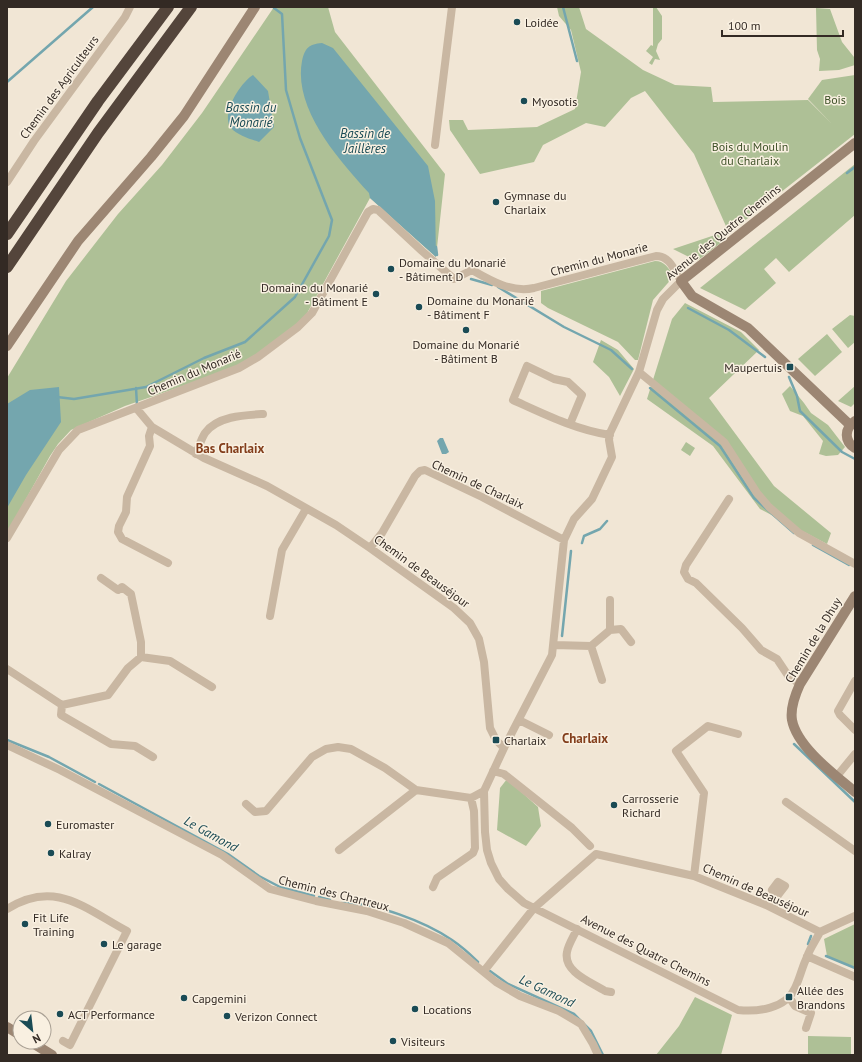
<svg xmlns="http://www.w3.org/2000/svg" width="862" height="1062" viewBox="0 0 862 1062" font-family="'PT Sans',sans-serif">
<rect width="100%" height="100%" fill="#f1e6d5"/>
<!-- green -->
<path fill="#aec096" d="M274,7H328L335,32L445,174L436,257L370,198L305,317L257,357L232,369L125,406L71,430L58,444L50,456L7,533V378L66,281L118,214L162,165L202,113Z
M557,7H579L586,29L643,70L675,85L711,87L713,102L808,100L832,124L808,99L822,80L855,75V134L729,233L694,154L645,91L631,98L605,127L586,123L543,145L534,162L480,174L450,130L449,120H463L468,130L537,127L575,109L581,72L571,30L559,16Z
M653,7H656L662,16V39L658,44L656,51L660,60L655,59L652,65L649,63L653,57L646,51L651,45L653,46Z
M816,8L830,9L842,42L854,57L855,65L839,70L819,71L820,59L817,50Z
M855,164V215L789,272L776,258L764,269L776,283L745,310L700,288Z
M721,233L722,242L697,261L673,249Z
M655,261C665,261 668,268 674,276L653,300L638,360H635L618,342L548,308L541,303V291Z
M685,303L741,332L759,350L709,398L774,486L831,533L827,544L760,509L713,446L647,399L672,319Z
M850,315L855,316V342L848,348L832,329Z
M827,334L842,352L815,376L798,359Z
M601,340L618,350L634,369L620,396L609,377L593,362Z
M790,386L804,403L811,413L828,425L845,447L838,455L826,456L819,454L823,441L803,416L790,411L782,394Z
M855,386V403L851,407L838,401Z
M686,442L695,448L690,456L681,450Z
M507,779L538,807L541,826L526,846L497,830L500,788Z
M855,924V967L827,956L824,939Z
M695,997L732,1015L721,1055H656L679,1026Z
M808,1036L851,1037V1055H808Z"/>
<!-- water -->
<path fill="#74a6ae" d="M322,43L333,48L428,166L435,201L436,257L370,198L369,193C339,160 293,109 302,61C305,48 309,44 322,43Z
M253,75L268,91L274,127L259,142C250,139 237,135 231,128C220,114 241,82 253,75Z
M59,387L61,422L26,475L7,508V404L30,390Z
M440,438H443L449,452L446,454H442L437,441Z"/>
<g fill="none" stroke-linecap="round" stroke-linejoin="round">
<!-- stream -->
<path stroke="#74a6ae" stroke-width="2.5" d="M563,7L577,61
M7,82L93,7
M847,173L855,167
M436,247L437,255
M471,279L492,285
M498,287L564,327L611,350L632,369
M688,308L729,330L765,357
M789,377L797,396L800,411L842,452L855,459
M136,388L137,405
M650,388L720,446L754,498L794,533
M57,397L74,399L146,387L204,358L245,342L295,297L329,236L332,220L300,138L286,90L282,14L274,8
M582,543L584,536L600,529L607,521
M813,545L849,565
M562,636L571,551
M7,740L49,757L95,782
M794,744L855,802
M99,784L228,854L259,876L280,887L314,896
M319,897L330,900
M342,903C374,902 426,922 452,940C461,946 470,954 478,962
M808,944L811,936
M826,956L855,968
M490,971L508,984L574,1014L591,1031L603,1055"/>
<!-- street -->
<path stroke="#c9b7a2" stroke-width="8" d="M435,145L452,7
M7,182L34,141L125,17L130,7
M639,372L724,442L757,493L769,507L799,533L855,564
M137,409L152,427L204,458L267,486L336,525L370,548L454,608L470,623L479,639L484,662L490,728L496,740L504,748
M570,424L582,395L568,382L554,379L527,366L513,400C544,414 576,430 610,435
M152,427L149,436L150,446L127,497L126,512L119,526L118,532L122,539L168,563
M196,454C199,447 201,439 205,433C217,416 245,415 263,414
M729,499L686,565L684,572L688,579L696,583L742,628L761,650L777,659L789,677L800,684
M7,538L59,450L78,430L239,368L258,357L298,327L312,313L368,212L373,209L378,210L422,251L454,279L472,270C491,281 512,293 534,288L656,256C670,256 674,270 681,281L663,299L657,310L639,372L610,433L609,440L612,457L592,499L574,519L564,540L552,655L504,748L484,791L485,832L487,850L491,863L499,879L508,889L524,903L738,1010C757,1012 786,1009 795,988C800,978 802,967 807,957C810,948 816,940 820,932
M370,548L382,533L415,476L420,471L425,470L482,497L564,540
M270,616L282,550L306,509
M610,630L621,629L631,642
M554,645L591,646L610,630V600
M591,646L602,680
M141,657L170,661L212,687
M7,669L62,705L108,695L128,668L141,657V642L131,594L122,587L118,590L101,578
M855,681L838,711L840,715L855,730
M62,705L61,715L111,744L135,746L153,757
M519,720L549,735
M7,745L60,770L222,855L270,889L316,901L367,911L404,923L448,943L496,982L520,996L559,1011L581,1024L593,1044L598,1055
M493,771L504,774L572,828L590,846
M837,776L855,754
M786,802L855,851
M246,804L255,812L266,811L312,757L326,749L338,747L351,749L385,768L416,790L471,798L484,791
M339,850L416,790
M694,876L704,793L676,751L708,726L738,734
M433,887L437,878L473,853L475,848L474,811L471,798
M773,908L778,895L785,886L778,882L772,890L778,895
M7,909C55,879 84,908 127,931L70,1045L63,1041
M577,929C574,936 568,945 567,952C563,972 591,982 605,991L611,992
M820,932L855,916
M807,956L855,977
M484,971L534,908L596,854L694,876L766,905L820,932
M789,997L795,1006L811,1013L806,1028"/>
<!-- secondary -->
<path stroke="#9c8673" stroke-width="10" d="M7,346L78,241L151,157L184,116L255,7
M855,421C844,429 844,441 855,448
M850,425L748,328L692,296L681,281L855,143
M855,596L800,684C795,695 790,708 792,720C797,747 835,775 855,792
M7,1027L20,1035
M31,1042L52,1055"/>
<!-- highway -->
<path stroke="#54453b" stroke-width="12" d="M7,234L98,101L168,7
M7,267L98,133L191,7"/>
</g>
<!-- markers -->
<g fill="#1a4b55" stroke="#f9f0e1" stroke-width="1.5">
<circle cx="517" cy="22" r="4"/>
<circle cx="524" cy="101" r="4"/>
<circle cx="496" cy="202" r="4"/>
<circle cx="391" cy="269" r="4"/>
<circle cx="376" cy="294" r="4"/>
<circle cx="419" cy="307" r="4"/>
<circle cx="466" cy="330" r="4"/>
<rect x="786" y="363" width="8" height="8" rx="2"/>
<rect x="492" y="736" width="8" height="8" rx="2"/>
<circle cx="614" cy="805" r="4"/>
<circle cx="48" cy="824" r="4"/>
<circle cx="51" cy="853" r="4"/>
<circle cx="25" cy="924" r="4"/>
<circle cx="104" cy="944" r="4"/>
<rect x="785" y="993" width="8" height="8" rx="2"/>
<circle cx="184" cy="998" r="4"/>
<circle cx="415" cy="1009" r="4"/>
<circle cx="60" cy="1014" r="4"/>
<circle cx="227" cy="1016" r="4"/>
<circle cx="393" cy="1041" r="4"/>
</g>
<g text-anchor="middle" dominant-baseline="central" stroke-width="3" stroke-linejoin="round" paint-order="stroke">
<!-- poi labels -->
<g font-size="12" fill="#332a24" stroke="#f9f0e1" text-anchor="start">
<text x="525" y="22">Loidée</text>
<text x="532" y="101">Myosotis</text>
<text x="504" y="195">Gymnase du<tspan x="504" dy="14">Charlaix</tspan></text>
<text x="399" y="262">Domaine du Monarié<tspan x="399" dy="14">- Bâtiment D</tspan></text>
<text x="368" y="287" text-anchor="end">Domaine du Monarié<tspan x="368" dy="14">- Bâtiment E</tspan></text>
<text x="427" y="300">Domaine du Monarié<tspan x="427" dy="14">- Bâtiment F</tspan></text>
<text x="466" y="344" text-anchor="middle">Domaine du Monarié<tspan x="466" dy="14">- Bâtiment B</tspan></text>
<text x="782" y="367" text-anchor="end">Maupertuis</text>
<text x="504" y="740">Charlaix</text>
<text x="622" y="798">Carrosserie<tspan x="622" dy="14">Richard</tspan></text>
<text x="56" y="824">Euromaster</text>
<text x="59" y="853">Kalray</text>
<text x="33" y="917">Fit Life<tspan x="33" dy="14">Training</tspan></text>
<text x="112" y="944">Le garage</text>
<text x="797" y="990">Allée des<tspan x="797" dy="14">Brandons</tspan></text>
<text x="192" y="998">Capgemini</text>
<text x="423" y="1009">Locations</text>
<text x="68" y="1014">ACT Performance</text>
<text x="235" y="1016">Verizon Connect</text>
<text x="401" y="1041">Visiteurs</text>
</g>
<!-- street labels -->
<g font-size="12" fill="#332a24" stroke="#f9f0e1">
<text transform="translate(59 87) rotate(-54)">Chemin des Agriculteurs</text>
<text transform="translate(723 232) rotate(-39)">Avenue des Quatre Chemins</text>
<text transform="translate(599 259) rotate(-15)">Chemin du Monarie</text>
<text transform="translate(194 372) rotate(-23)">Chemin du Monarié</text>
<text transform="translate(478 484) rotate(25)">Chemin de Charlaix</text>
<text transform="translate(422 571) rotate(36)">Chemin de Beauséjour</text>
<text transform="translate(813 640) rotate(-59)">Chemin de la Dhuy</text>
<text transform="translate(756 890) rotate(24)">Chemin de Beauséjour</text>
<text transform="translate(334 893) rotate(14)">Chemin des Chartreux</text>
<text transform="translate(646 950) rotate(27)">Avenue des Quatre Chemins</text>
</g>
<!-- park labels -->
<g font-size="12" fill="#3e5128" stroke="#f9f0e1">
<text x="835" y="99">Bois</text>
<text x="750" y="146">Bois du Moulin<tspan x="750" dy="14">du Charlaix</tspan></text>
</g>
<!-- water labels -->
<g font-size="13" font-style="italic" fill="#1a4b55" stroke="#f9f0e1">
<text x="251" y="107">Bassin du<tspan x="251" dy="15">Monarié</tspan></text>
<text x="365" y="133">Bassin de<tspan x="365" dy="15">Jaillères</tspan></text>
<text transform="translate(211 834) rotate(29)">Le Gamond</text>
<text transform="translate(547 991) rotate(25)">Le Gamond</text>
</g>
<!-- neighbourhood labels -->
<g font-size="13" font-weight="bold" fill="#833e1c" stroke="#f9f0e1">
<text x="230" y="448">Bas Charlaix</text>
<text x="585" y="738">Charlaix</text>
</g>
</g>
<!-- border -->
<rect width="862" height="1062" fill="none" stroke="#332a24" stroke-width="16"/>
<!-- north arrow -->
<g transform="translate(32 1030) rotate(152)"><circle r="19" fill="#f9f0e1" stroke="#aaa195"/>
<path d="M0-3L7 15L0 10L-7 15Z" fill="#1a4b55"/>
<text y="-6" font-size="11" font-weight="bold" text-anchor="middle" fill="#332a24">N</text>
</g>
<!-- scale -->
<path d="M722 30v6h121v-6" fill="none" stroke="#332a24" stroke-width="2"/>
<text x="728" y="30" font-size="12" fill="#332a24" stroke="#f9f0e1" stroke-width="3" paint-order="stroke">100 m</text>
</svg>
